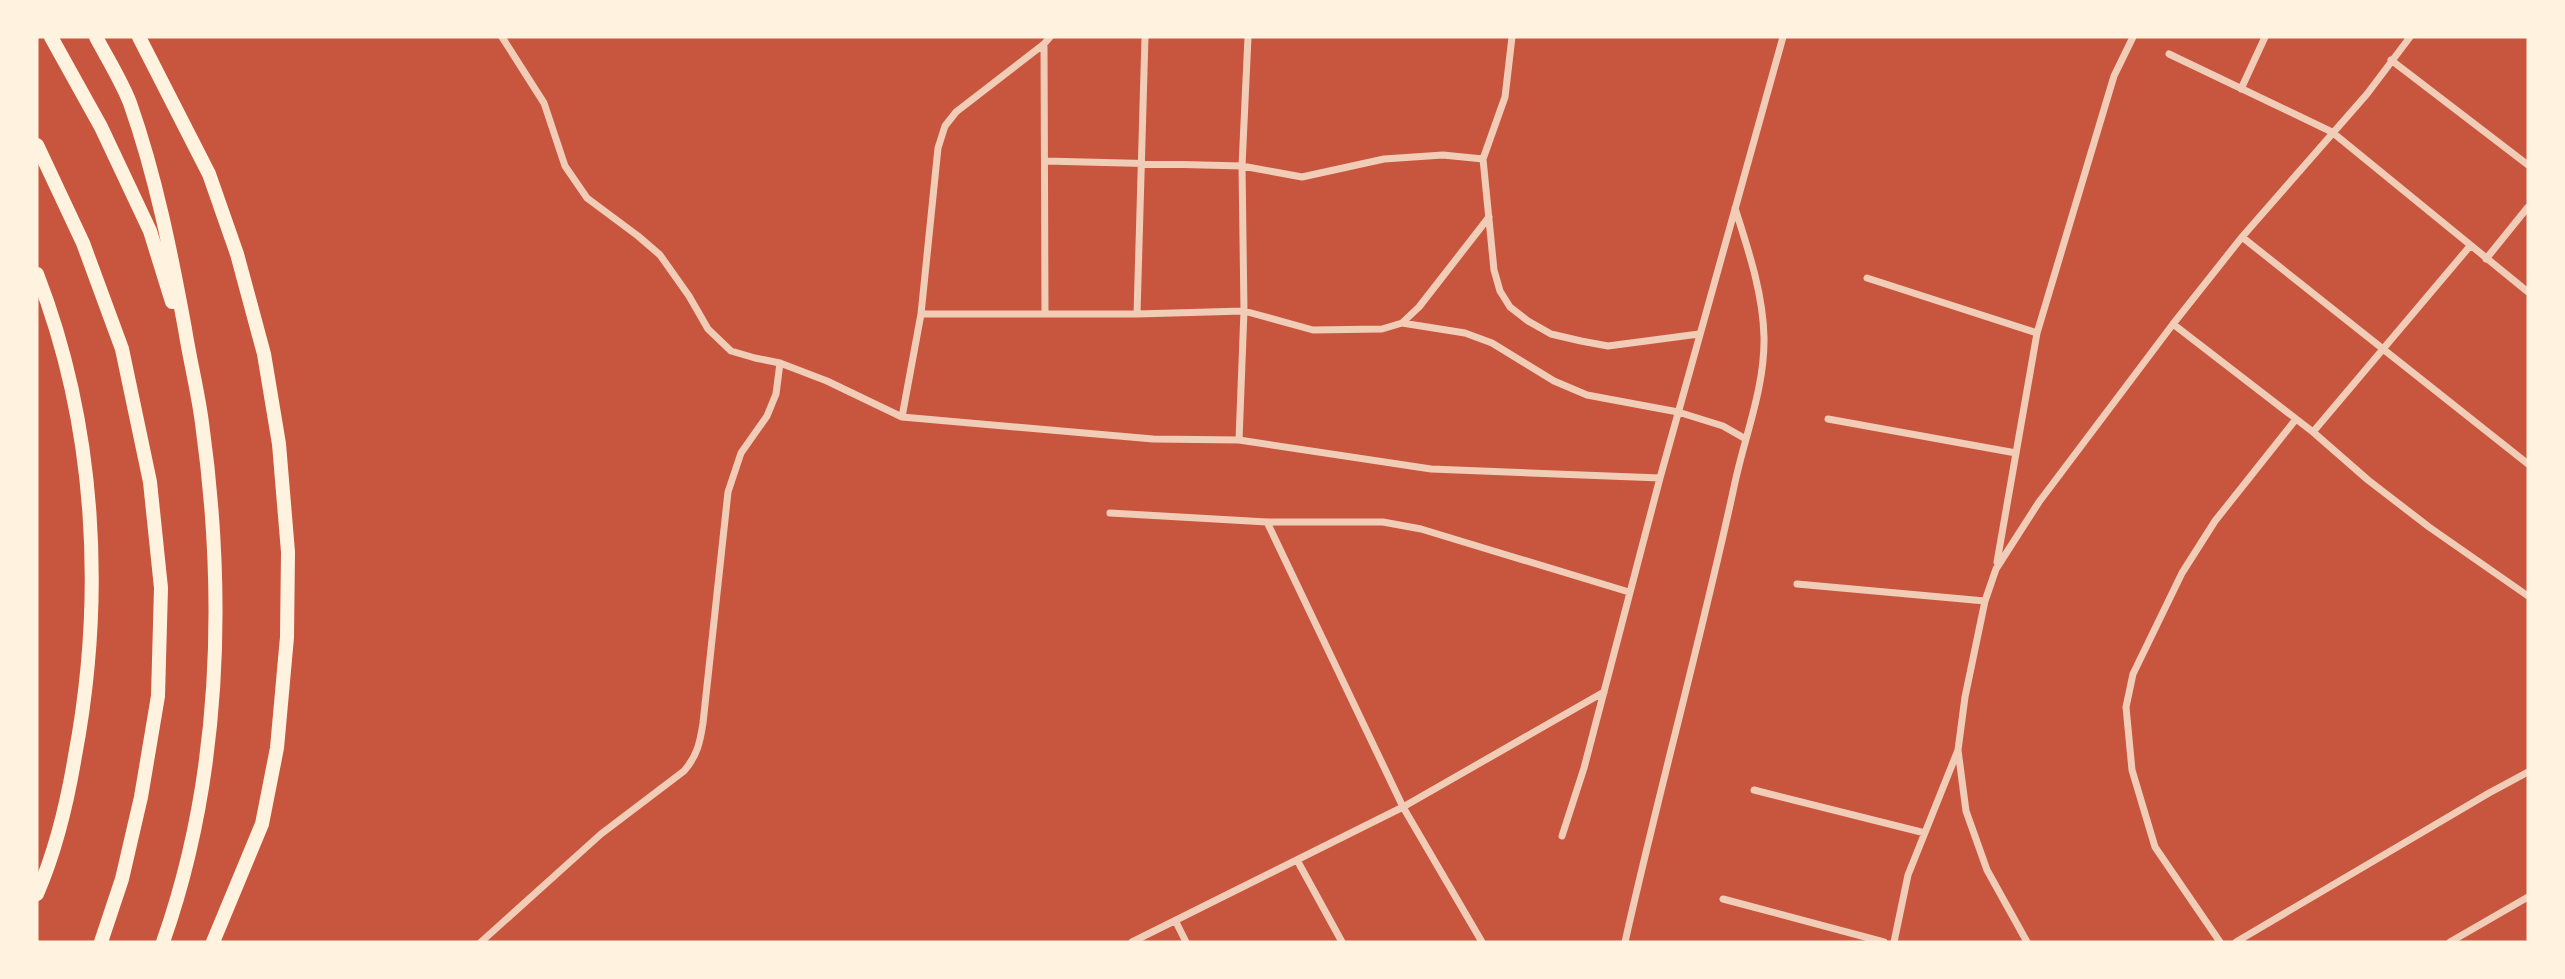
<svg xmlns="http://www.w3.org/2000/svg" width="2565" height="979" viewBox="0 0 2565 979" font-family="Lato,sans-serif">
<rect width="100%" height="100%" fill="#c8553d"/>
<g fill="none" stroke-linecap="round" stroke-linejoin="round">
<!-- minor -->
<path stroke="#f1ccb7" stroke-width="7" d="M502,37L544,103L565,166L587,198L638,236L660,255L689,296L708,329L731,351L755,358L780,363L827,381L902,417L1153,439L1239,440L1431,469L1660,478L1783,37
M1512,37L1505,97L1483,159L1494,270L1500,291L1510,307L1528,321L1551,334L1581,341L1608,346L1699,334
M1044,44L1045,314
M2169,54L2332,132L2528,292
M2391,60L2528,165
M2241,89L2265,37
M1045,161L1242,166L1302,177L1384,159L1443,155L1483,159
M2242,237L2528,464
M2486,259L2528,207
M1867,278L2037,333
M921,314H1137L1244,311L1313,330L1382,329L1402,323L1419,307L1489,217
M1137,314L1145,37
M1402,323L1465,333L1492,343L1554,381L1587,395L1678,412L1723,426L1744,438
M2173,324L2313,432L2368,480L2429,527L2528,596
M902,417L921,314L938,148L945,126L956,112L1044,44L1050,37
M1828,419L2016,453
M2313,432L2470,246
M1239,440L1244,311L1242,166L1248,37
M1110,513L1267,522H1383L1421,529L1629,592
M1267,522L1403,807L1482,942
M1997,562L2037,333L2114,76L2133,37
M1797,584L1985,601
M1754,790L1925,833
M1562,836L1584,768L1660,478
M1297,860L1342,942
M1723,899L1884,942
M1176,922L1186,942
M481,942L601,834L684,771C697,756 700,743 703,723L728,492L741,453L767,416L776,394L780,363
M1132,942L1403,807L1604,692
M1625,942C1659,790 1701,640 1734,487C1744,438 1765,388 1764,337C1763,293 1748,249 1735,208
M1894,942L1908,875L1958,750
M2027,942L1987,870L1966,811L1958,750L1965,697L1985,601L1996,569L2039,502L2173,324L2242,237L2367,94L2410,37
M2220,942L2155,847L2132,770L2126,707L2133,674L2182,573L2215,521L2296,419
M2236,942L2489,793L2528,772
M2450,942L2528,897"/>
<!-- trunk -->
<path stroke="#fff3e0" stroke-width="14" d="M51,37L101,127L150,231L172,302
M96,37C107,58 121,80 130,103C156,177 171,253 185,329C190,361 198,392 202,423C226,595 221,778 163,942
M139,37L209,174L237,254L264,354L279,444L288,552L287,637L277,748L262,824L213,942
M37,145L83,243L122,349L150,482L161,588L158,696L141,797L122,879L101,942
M37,274C96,426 105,596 75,756C67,804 56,850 37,894"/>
</g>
<!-- border -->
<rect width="2565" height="979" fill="none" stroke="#fff3e0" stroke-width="77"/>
</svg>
